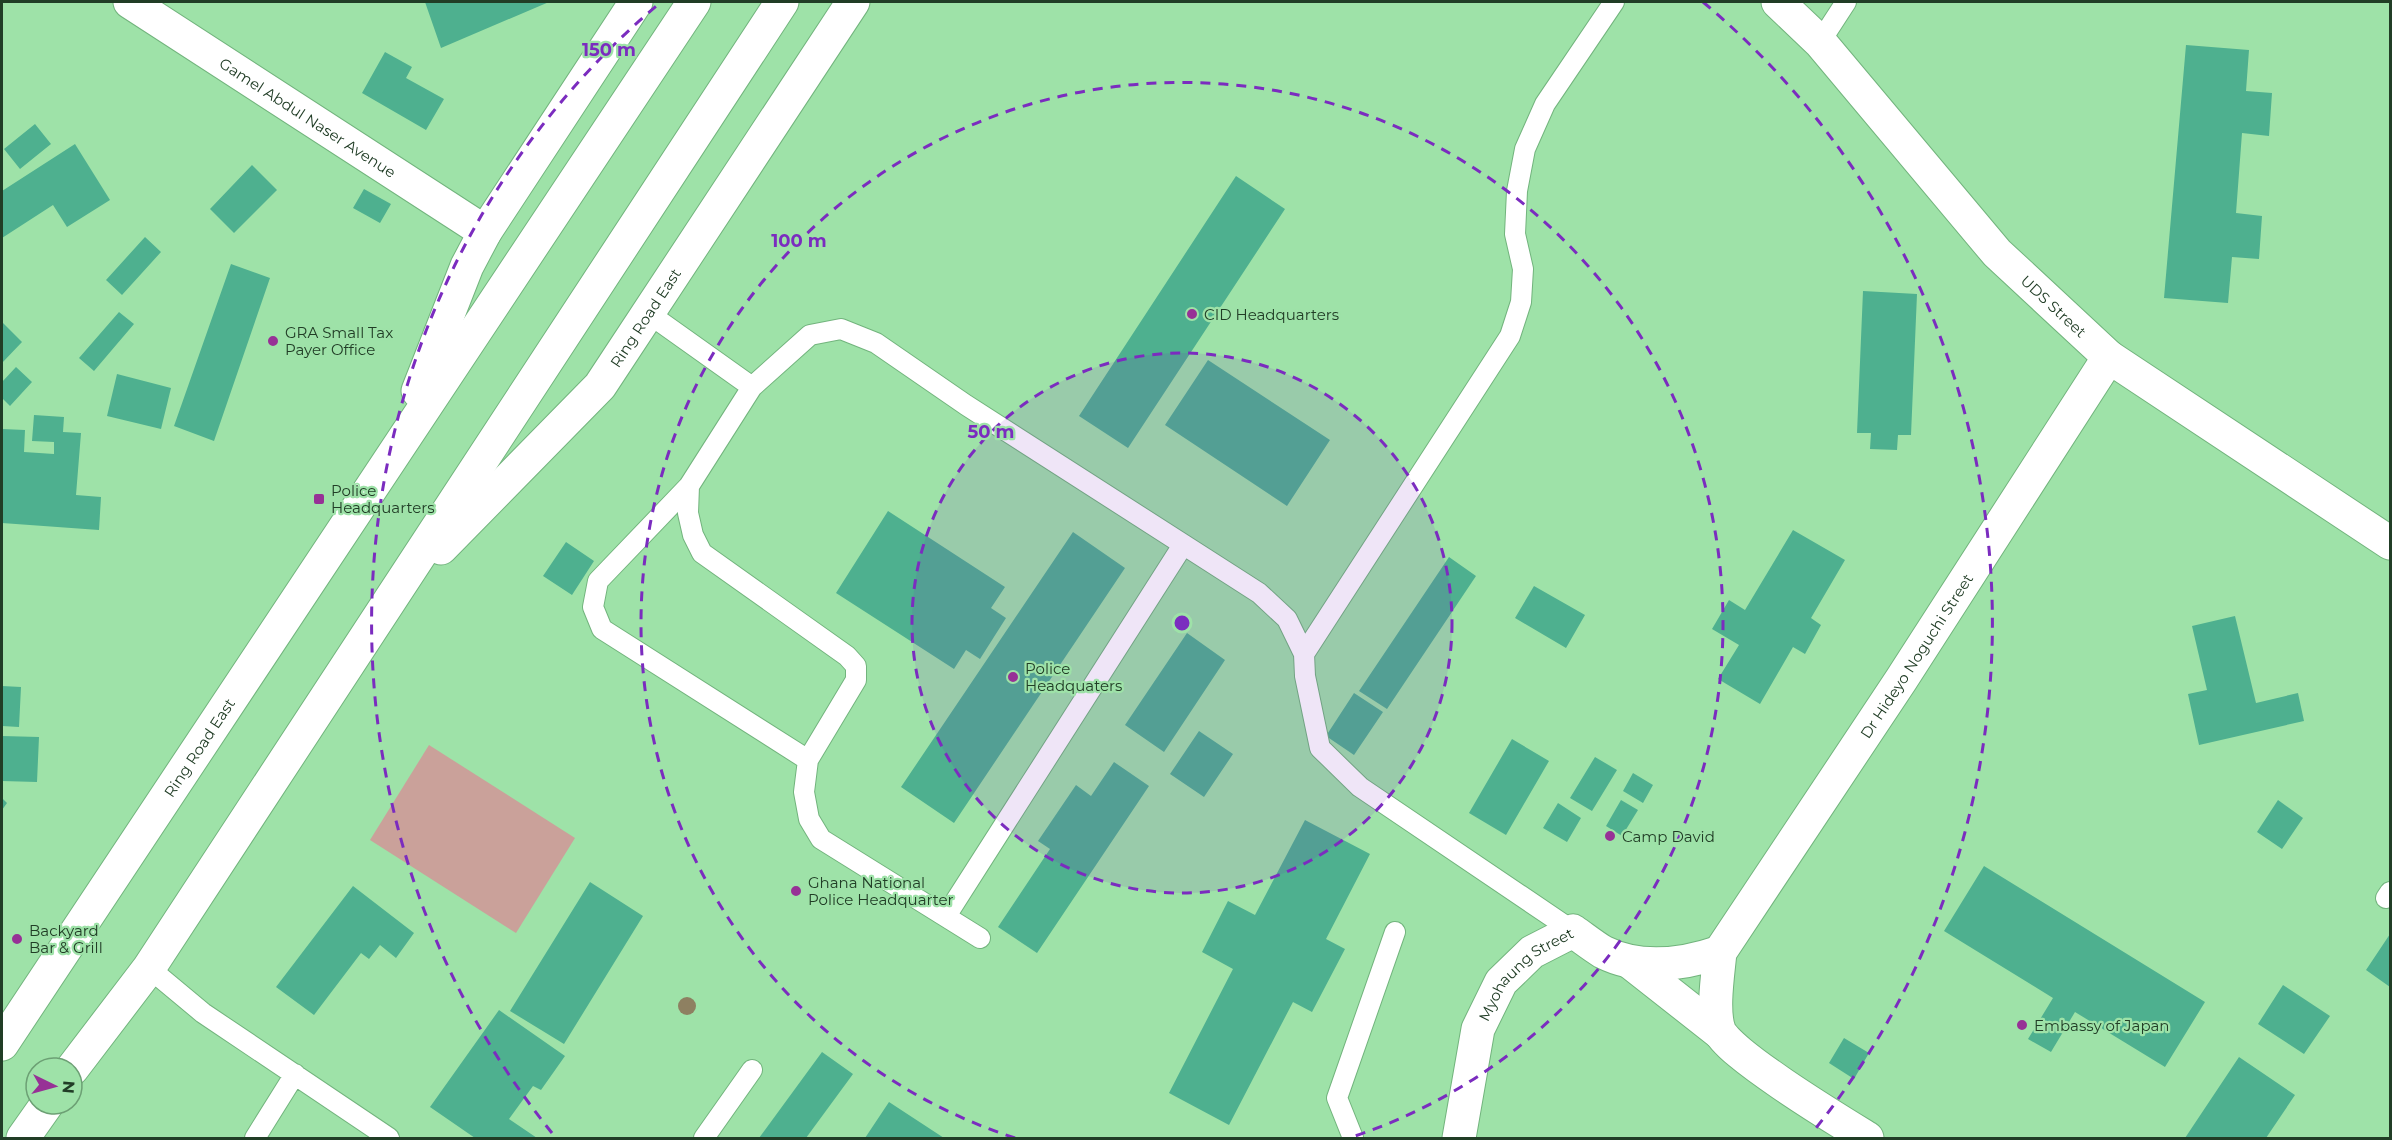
<svg xmlns="http://www.w3.org/2000/svg" width="2392" height="1140" viewBox="0 0 2392 1140" font-family="Montserrat,sans-serif">
<rect width="100%" height="100%" fill="#9ee2a8"/>
<!-- green -->
<path fill="#caa19a" d="M429,745L575,838L516,933L370,840Z"/>
<!-- building -->
<path fill="#4eb08f" d="M425,2H549L441,48Z
M2186,45L2249,50L2246,91L2272,93L2269,136L2242,133L2236,213L2262,216L2259,259L2232,257L2228,303L2164,298Z
M385,52L412,67L406,78L444,99L426,130L362,93Z
M35,124L51,144L20,169L4,149Z
M75,144L110,200L67,227L53,205L2,238V191Z
M252,165L277,190L234,233L210,209Z
M1236,176L1285,209L1128,448L1079,416Z
M364,189L391,204L380,223L353,208Z
M145,237L161,252L122,295L106,280Z
M231,264L270,278L214,441L174,426Z
M1863,291L1917,294L1911,435H1898L1897,450L1870,449L1871,433H1857Z
M119,312L134,324L94,371L79,358Z
M3,323L22,342L2,363V325Z
M1208,360L1330,440L1287,506L1165,425Z
M16,367L32,382L10,406L2,398V382Z
M117,374L171,388L161,429L107,416Z
M34,415L64,417L63,432L81,433L76,495L101,497L99,530L2,523V429L25,430L24,452L54,454V442L32,441Z
M888,511L1005,587L991,608L1006,618L980,659L966,650L954,669L836,593Z
M1793,530L1845,560L1811,618L1821,625L1805,654L1793,647L1760,704L1718,679L1739,645L1712,629L1729,600L1745,610Z
M1073,532L1125,568L954,823L901,787Z
M566,542L594,561L572,595L543,576Z
M1449,557L1476,576L1387,709L1359,691Z
M1534,586L1585,615L1566,648L1515,618Z
M2235,616L2256,703L2298,693L2304,721L2199,745L2188,694L2207,690L2192,626Z
M1187,633L1225,660L1164,752L1125,725Z
M2,686L21,687L19,727L2,726Z
M1354,693L1383,712L1354,755L1326,736Z
M1199,731L1233,754L1204,797L1170,774Z
M2,736L39,737L37,782L2,781Z
M1512,739L1549,761L1506,835L1469,813Z
M1595,757L1617,770L1592,811L1570,798Z
M1114,762L1149,786L1037,953L998,927L1050,849L1038,841L1076,785L1091,796Z
M1633,773L1653,785L1643,803L1623,791Z
M2,798L7,803L2,810Z
M1621,800L1638,810L1622,836L1606,826Z
M2278,800L2303,818L2282,849L2257,832Z
M1558,803L1581,818L1567,842L1543,828Z
M1305,820L1370,854L1326,939L1345,949L1312,1012L1293,1002L1229,1125L1169,1093L1233,969L1202,952L1228,901L1255,915Z
M1984,866L2205,1002L2165,1067L2075,1012L2051,1052L2028,1039L2053,998L1944,931Z
M590,882L643,916L564,1044L510,1011Z
M353,886L414,933L396,958L380,945L369,959L361,953L314,1015L276,987Z
M2390,934V987L2366,970Z
M2283,985L2330,1016L2304,1054L2258,1024Z
M499,1010L565,1056L541,1090L533,1086L509,1119L537,1138H475L430,1107Z
M1844,1038L1869,1053L1854,1079L1829,1063Z
M822,1052L853,1074L806,1138H759Z
M2239,1057L2295,1095L2266,1138H2185Z
M889,1102L944,1138H865Z"/>
<g fill="none" stroke-linecap="round" stroke-linejoin="round">
<defs>
<path id="service" d="M1820,42L1846,2
M648,313L752,387L689,486L688,513L693,535L702,553L847,656L856,666V680L808,760L804,792L809,819L821,839L980,938
M752,387L810,335L841,329L876,343L966,405L1259,593L1287,619L1304,654L1305,676L1320,748L1360,787L1573,931
M689,486L598,581L593,607L602,629L808,760
M1304,654L1510,336L1521,302L1523,269L1515,234L1517,191L1525,149L1545,104L1614,2
M2386,898L2390,892
M946,916L1183,545
M149,968L203,1013L389,1138
M255,1138L295,1074
M704,1138L752,1070
M1353,1138L1337,1098L1395,932"/>
<g id="minor">
<path id="s1" d="M130,2L485,232"/>
<path id="s2" d="M1778,2L1820,42L1997,253L2109,357L2390,543"/>
<path d="M1630,962L1719,1032"/>
<path id="s3" d="M1459,1138L1478,1029L1501,982L1532,952L1573,931C1583,938 1593,946 1603,952C1641,971 1682,965 1720,952"/>
<path id="s4" d="M1867,1138C1841,1122 1727,1053 1719,1030C1712,1010 1718,974 1720,952L1901,680L2109,357"/>
</g>
<g id="primary">
<path d="M418,391L467,266L485,232L636,2"/>
<path id="s5" d="M441,548L600,386L853,2"/>
<path id="s6" d="M2,1044L694,2"/>
<path d="M72,1069L149,968L782,2"/>
<path d="M23,1138L47,1104"/>
</g>
</defs>
<!-- service casing -->
<use href="#service" stroke="#72b47d" stroke-width="22"/>
<!-- minor casing -->
<use href="#minor" stroke="#72b47d" stroke-width="35"/>
<!-- primary casing -->
<use href="#primary" stroke="#72b47d" stroke-width="35"/>
<!-- service -->
<use href="#service" stroke="#fff" stroke-width="20"/>
<!-- minor -->
<use href="#minor" stroke="#fff" stroke-width="33"/>
<!-- primary -->
<use href="#primary" stroke="#fff" stroke-width="33"/>
</g>
<!-- trees -->
<circle fill="#8e8061" cx="687" cy="1006" r="9"/>
<!-- distance rings -->
<circle cx="1182" cy="623" r="270" fill="#7b2cbf" fill-opacity=".12"/>
<g fill="none" stroke="#7b2cbf" stroke-width="3" stroke-dasharray="10 8">
<circle cx="1182" cy="623" r="270"/>
<path d="M1015 1138A541 541 0 1 1 1349 1138"/>
<path d="M552 1133A811 811 0 0 1 661 2M1703 2A811 811 0 0 1 1812 1133"/>
</g>
<!-- markers -->
<g fill="#973196" stroke="#9ee2a8" stroke-width="2">
<circle cx="1192" cy="314" r="6"/>
<circle cx="273" cy="341" r="6"/>
<rect x="313" y="493" width="12" height="12" rx="3"/>
<circle cx="1013" cy="677" r="6"/>
<circle cx="1610" cy="836" r="6"/>
<circle cx="796" cy="891" r="6"/>
<circle cx="17" cy="939" r="6"/>
<circle cx="2022" cy="1025" r="6"/>
</g>
<g text-anchor="middle" dominant-baseline="central" stroke-width="4.5" stroke-linejoin="round" paint-order="stroke">
<!-- street labels -->
<g font-size="15" fill="#213d26" stroke="#9ee2a8">
<text stroke="none"><textPath href="#s1" startOffset="212">Gamel Abdul Naser Avenue</textPath></text>
<text stroke="none"><textPath href="#s2" startOffset="411">UDS Street</textPath></text>
<text stroke="none"><textPath href="#s5" startOffset="309">Ring Road East</textPath></text>
<text stroke="none"><textPath href="#s4" startOffset="618">Dr Hideyo Noguchi Street</textPath></text>
<text stroke="none"><textPath href="#s6" startOffset="356">Ring Road East</textPath></text>
<text stroke="none"><textPath href="#s3" startOffset="186">Myohaung Street</textPath></text>
</g>
<!-- poi labels -->
<g font-size="15" fill="#213d26" stroke="#9ee2a8" text-anchor="start">
<text x="1204" y="314">CID Headquarters</text>
<text x="285" y="332">GRA Small Tax<tspan x="285" dy="17">Payer Office</tspan></text>
<text x="331" y="490">Police<tspan x="331" dy="17">Headquarters</tspan></text>
<text x="1025" y="668">Police<tspan x="1025" dy="17">Headquaters</tspan></text>
<text x="1622" y="836">Camp David</text>
<text x="808" y="882">Ghana National<tspan x="808" dy="17">Police Headquarter</tspan></text>
<text x="29" y="930">Backyard<tspan x="29" dy="17">Bar &amp; Grill</tspan></text>
<text x="2034" y="1025">Embassy of Japan</text>
</g>
</g>
<circle cx="1182" cy="623" r="9" fill="#7b2cbf" stroke="#9ee2a8" stroke-width="3"/>
<g font-size="18" text-anchor="middle" font-weight="bold" fill="#7b2cbf" stroke="#9ee2a8" stroke-width="4.5" stroke-linejoin="round" paint-order="stroke">
<text x="609" y="56">150 m</text>
<text x="799" y="247">100 m</text>
<text x="991" y="438">50 m</text>
</g>
<!-- border -->
<rect width="2392" height="1140" fill="none" stroke="#213d26" stroke-width="6"/>
<!-- north arrow -->
<g transform="translate(54 1086) rotate(95)"><circle r="28" fill="#9ee2a8" stroke="#6ca074" stroke-width="1.5"/>
<path d="M0-4.5L10 22L0 15L-10 22Z" fill="#973196"/>
<text y="-9" font-size="16" font-weight="bold" text-anchor="middle" fill="#213d26">N</text>
</g>
</svg>
